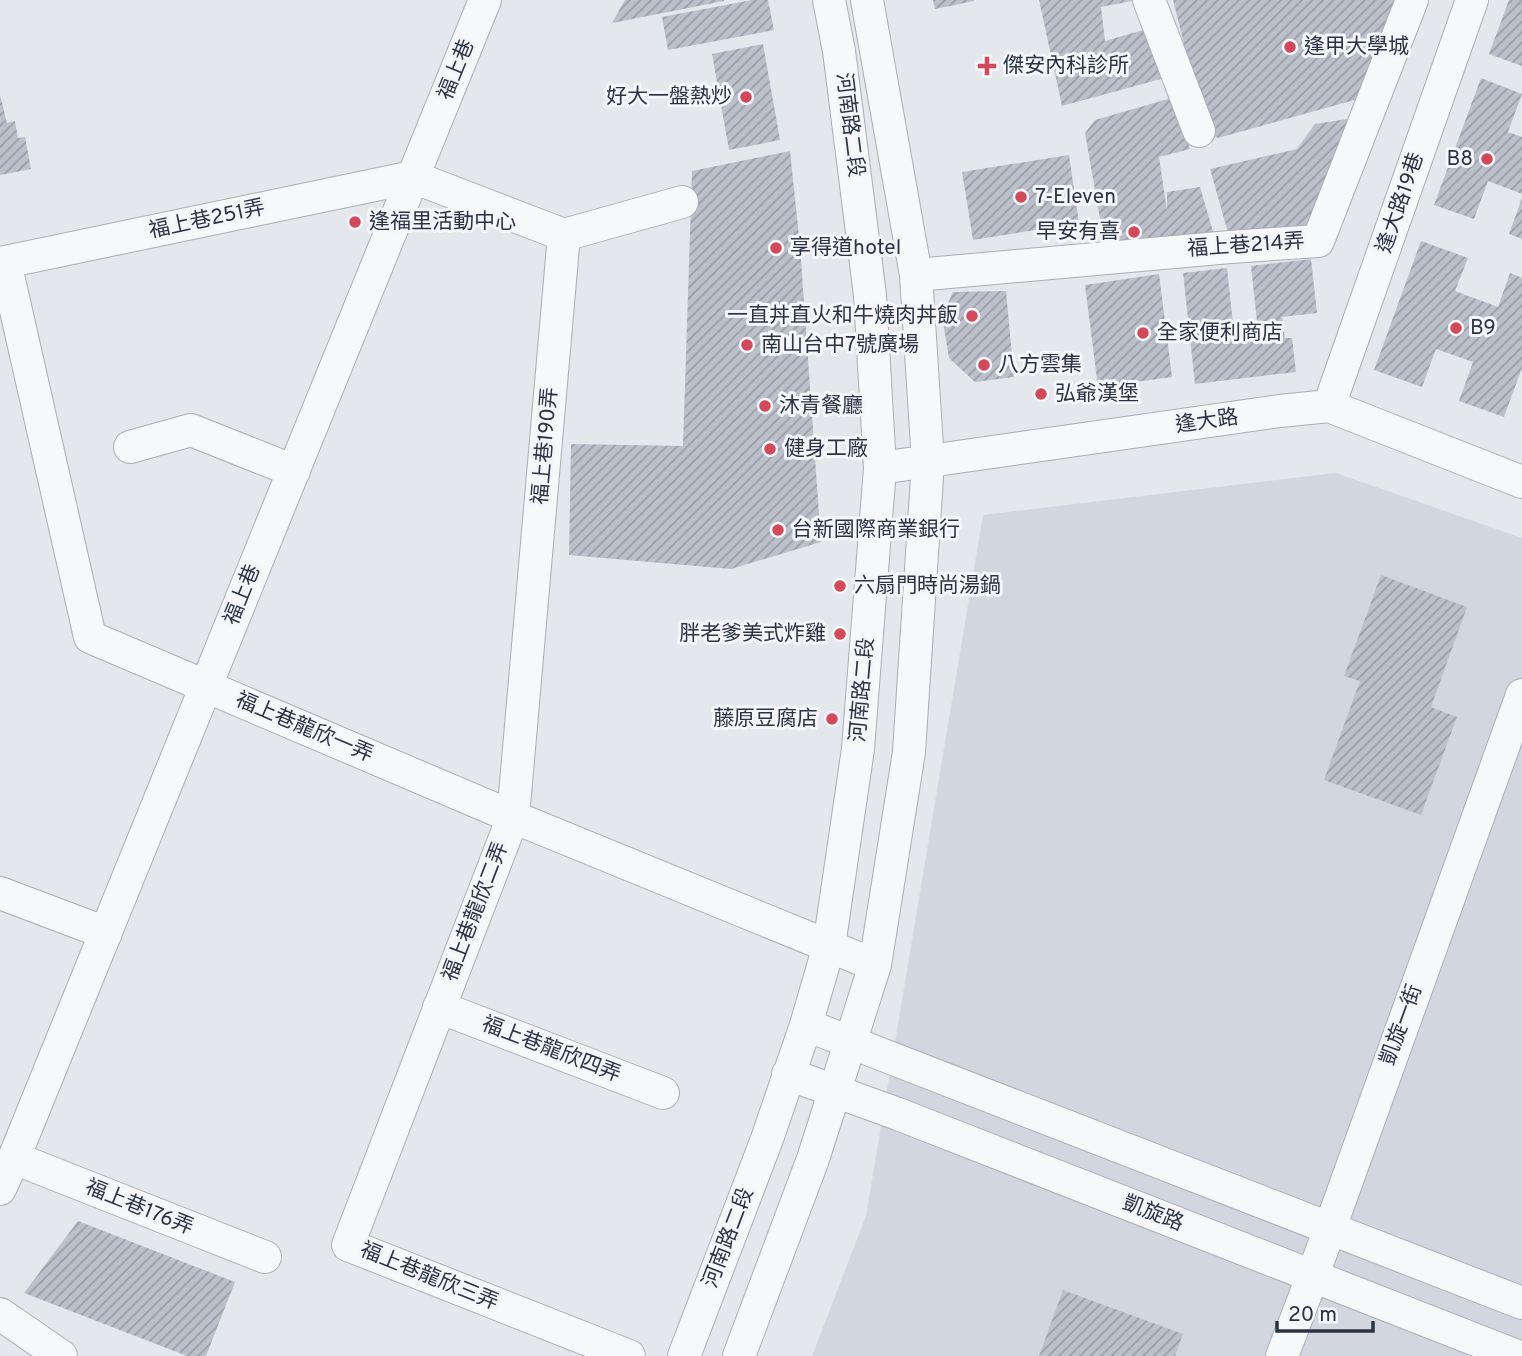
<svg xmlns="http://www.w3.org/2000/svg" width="1522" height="1356" viewBox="0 0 1522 1356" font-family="Overpass,'Noto Sans TC',sans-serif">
<defs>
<pattern id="building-hatch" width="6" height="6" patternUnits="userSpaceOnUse" patternTransform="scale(1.75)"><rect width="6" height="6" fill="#bbc0ca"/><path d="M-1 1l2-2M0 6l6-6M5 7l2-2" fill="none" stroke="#989da6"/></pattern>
</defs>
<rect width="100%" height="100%" fill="#e4e7ec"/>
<!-- built -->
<path fill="#d2d6de" d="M1336,473L1522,538V1356H812L866,1216L983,515Z"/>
<!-- building -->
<path fill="url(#building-hatch)" d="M625,0H724V1L612,23Z
M752,0H768L774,30L668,50L662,17Z
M933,0H974V1L935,9Z
M1039,0H1132V1L1101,7L1105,41L1147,29L1161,79L1062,106Z
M1173,0H1413L1376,94L1218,138L1206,132Z
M1509,0H1522V66L1489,54Z
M763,44L780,140L729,150L712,54Z
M1481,78L1522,94L1508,132L1522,137V194L1488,181L1474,219L1434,205Z
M0,95L7,123L15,121L18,138L25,137L31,169L0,175Z
M1175,97L1190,149L1159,157L1167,211V192L1200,187L1214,235L1106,253L1085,133L1095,120Z
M1360,117L1318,228L1228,233L1210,169L1297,149L1315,124Z
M790,151L800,246L821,542L731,569L569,555L571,444L683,446L692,171Z
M1069,155L1079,223L973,240L962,172Z
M1522,198V239L1509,234Z
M1421,241L1468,258L1455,291L1498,307L1510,273L1522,278V368L1504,417L1459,401L1473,362L1436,349L1422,387L1374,370Z
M1311,259L1317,313L1282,317L1285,338H1292L1296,372L1195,384L1183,273L1227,268L1233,324L1257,322L1251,266Z
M1159,274L1172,377L1098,387L1085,285Z
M1006,291L1014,377L975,382L949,358L942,316L953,292Z
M1381,575L1467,607L1431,707L1457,717L1421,815L1324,780L1360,681L1344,676Z
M78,1221L235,1282L206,1356H187L24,1293Z
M1063,1290L1183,1334L1175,1356H1039Z"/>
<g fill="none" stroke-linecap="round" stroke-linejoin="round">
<defs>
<path id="minor" d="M1149,0L1199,131
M564,235L682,202
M5,262L90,637L513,817L875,965
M0,263L413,177L564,235L513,817L348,1245L629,1356
M916,275L1230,247L1318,241L1412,0
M1329,406L1472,0
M130,447L191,430L294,471
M880,468L1280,411L1329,406L1522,482
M0,893L106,933
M439,1007L663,1093
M806,1025L1522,1303
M788,1074L898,1114L1517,1356
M14,1158L265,1257
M0,1189L14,1158L485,0
M0,1314L61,1356
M684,1356L767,1139L806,1025L829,946L858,749L880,468L870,295L839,51L829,0
M739,1356L813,1159L875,965L909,752L928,462L916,275L867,0
M1282,1356L1313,1275L1522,695"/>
</defs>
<!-- minor casing -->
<use href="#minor" stroke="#a9aeb7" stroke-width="34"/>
<!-- minor -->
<use href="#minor" stroke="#f7f8fa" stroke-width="32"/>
</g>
<!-- markers -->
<g fill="#d1495b" stroke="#f4f6f9" stroke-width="2.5">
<circle cx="1290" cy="47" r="7"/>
<path d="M983.5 55.5h7v7h7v7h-7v7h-7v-7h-7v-7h7z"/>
<circle cx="746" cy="97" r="7"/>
<circle cx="1487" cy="159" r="7"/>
<circle cx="1021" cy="197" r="7"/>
<circle cx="355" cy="222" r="7"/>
<circle cx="1134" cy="232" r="7"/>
<circle cx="776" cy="248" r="7"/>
<circle cx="972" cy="316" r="7"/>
<circle cx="1456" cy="328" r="7"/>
<circle cx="1143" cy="333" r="7"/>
<circle cx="747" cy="345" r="7"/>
<circle cx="984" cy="365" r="7"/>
<circle cx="1041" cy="394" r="7"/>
<circle cx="765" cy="406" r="7"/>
<circle cx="770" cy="449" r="7"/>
<circle cx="778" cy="530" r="7"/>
<circle cx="840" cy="586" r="7"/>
<circle cx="840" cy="634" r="7"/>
<circle cx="832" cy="719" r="7"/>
</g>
<g text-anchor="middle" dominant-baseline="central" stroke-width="6" stroke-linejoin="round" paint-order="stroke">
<!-- poi labels -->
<g font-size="21" fill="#2b3445" stroke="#f4f6f9" text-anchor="start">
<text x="1304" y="47">逢甲大學城</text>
<text x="1003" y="66">傑安內科診所</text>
<text x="732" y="97" text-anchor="end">好大一盤熱炒</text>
<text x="1473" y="159" text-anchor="end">B8</text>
<text x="1035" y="197">7-Eleven</text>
<text x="369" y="222">逢福里活動中心</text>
<text x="1120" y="232" text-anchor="end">早安有喜</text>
<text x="790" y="248">享得道hotel</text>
<text x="958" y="316" text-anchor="end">一直丼直火和牛燒肉丼飯</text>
<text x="1470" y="328">B9</text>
<text x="1157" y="333">全家便利商店</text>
<text x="761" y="345">南山台中7號廣場</text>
<text x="998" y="365">八方雲集</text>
<text x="1055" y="394">弘爺漢堡</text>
<text x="779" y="406">沐青餐廳</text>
<text x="784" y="449">健身工廠</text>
<text x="792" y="530">台新國際商業銀行</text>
<text x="854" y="586">六扇門時尚湯鍋</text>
<text x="826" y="634" text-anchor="end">胖老爹美式炸雞</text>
<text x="818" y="719" text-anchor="end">藤原豆腐店</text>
</g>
<!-- street labels -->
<g font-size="21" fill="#2b3445" stroke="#f4f6f9">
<text transform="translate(457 70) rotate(-68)">福上巷</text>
<text transform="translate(849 125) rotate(83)">河南路二段</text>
<text transform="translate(1401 203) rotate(-71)">逢大路19巷</text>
<text transform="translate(207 220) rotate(-12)">福上巷251弄</text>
<text transform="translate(1246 246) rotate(-4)">福上巷214弄</text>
<text transform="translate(1207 422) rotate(-8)">逢大路</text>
<text transform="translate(546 446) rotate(-85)">福上巷190弄</text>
<text transform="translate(243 595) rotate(-68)">福上巷</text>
<text transform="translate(863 690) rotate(-85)">河南路二段</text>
<text transform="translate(304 728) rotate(23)">福上巷龍欣一弄</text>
<text transform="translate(476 912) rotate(-69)">福上巷龍欣二弄</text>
<text transform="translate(1402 1025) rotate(-70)">凱旋一街</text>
<text transform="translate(551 1050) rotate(21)">福上巷龍欣四弄</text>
<text transform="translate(139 1208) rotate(22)">福上巷176弄</text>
<text transform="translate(1153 1214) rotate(21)">凱旋路</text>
<text transform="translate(729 1238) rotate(-69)">河南路二段</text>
<text transform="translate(429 1277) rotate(22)">福上巷龍欣三弄</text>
</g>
</g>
<!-- scale -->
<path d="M1277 1321v10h96v-10" fill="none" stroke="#2b3445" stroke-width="3.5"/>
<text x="1288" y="1321" font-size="21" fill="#2b3445" stroke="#f4f6f9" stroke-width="5" paint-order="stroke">20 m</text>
</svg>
